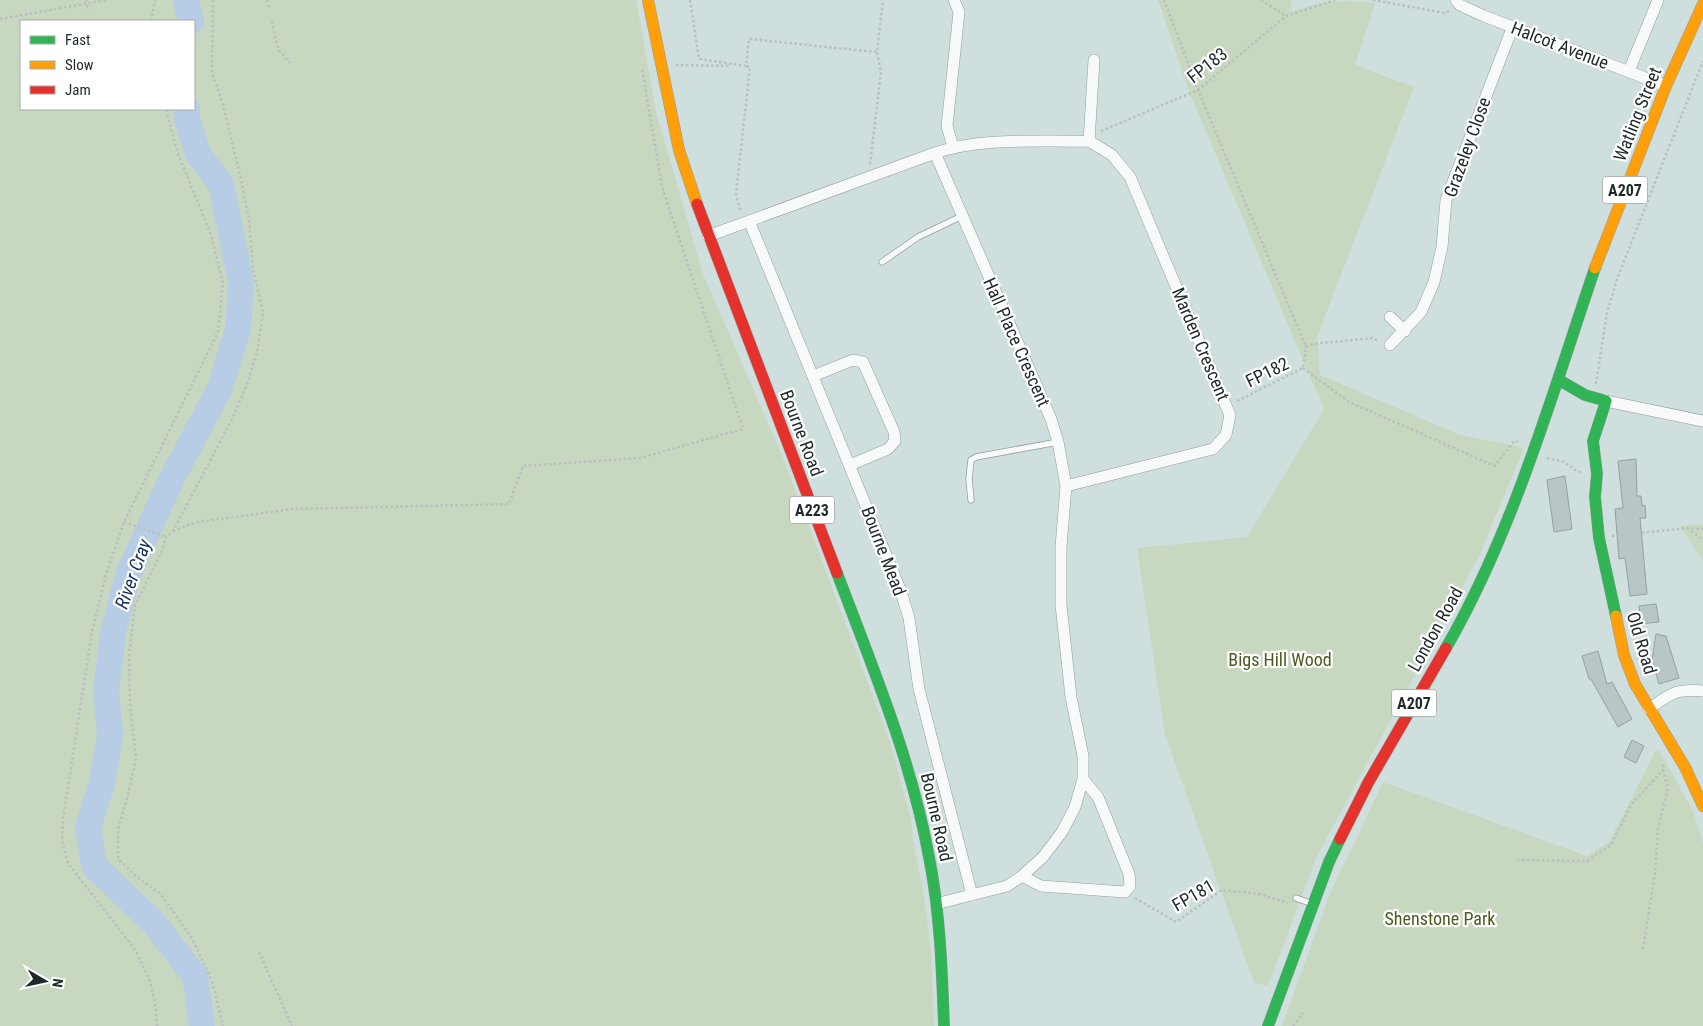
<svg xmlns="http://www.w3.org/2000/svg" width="1703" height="1026" viewBox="0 0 1703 1026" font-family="'Roboto Condensed',sans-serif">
<rect width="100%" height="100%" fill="#cedfdd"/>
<!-- green -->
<path fill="#c8d8c0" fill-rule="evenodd" d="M0,0H636L656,112L703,274L784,460L890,742L911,820L913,841L924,896L931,951L934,1026H0ZM21,21H194V109H21Z
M1158,0H1292L1290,12C1325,0 1339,0 1375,3L1355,65L1414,87L1317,337L1320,375L1460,435L1524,448L1479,556L1316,858L1268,986L1254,983L1165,735L1137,548L1247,537L1324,409L1190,94Z
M1703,524V561L1680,526Z
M1659,750L1693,811L1703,843V1026H1282L1329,896L1383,782L1587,856L1609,842L1655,752Z"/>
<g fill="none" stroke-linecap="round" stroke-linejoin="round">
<!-- river -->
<path stroke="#b7cde5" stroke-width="26" d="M186,0L191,21
M187,109V119L198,154L221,184L241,283L238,329L220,388L171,480L128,575L113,632L106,691L110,735L102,783L88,827L94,866L154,923L195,976L202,1026"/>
</g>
<!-- building -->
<path fill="#b9c6c7" stroke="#95a1a3" d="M1636,459L1637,496H1641L1642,506L1645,505L1646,518H1640L1647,594L1630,596L1625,558L1619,559L1615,509L1623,508L1618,461Z
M1565,476L1572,529L1554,532L1547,480Z
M1656,604L1659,622L1641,624L1639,606Z
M1656,634L1666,636L1679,678L1659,684L1652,660Z
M1598,651L1607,684L1612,682L1632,719L1618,727L1591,679H1589L1582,656Z
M1632,740L1644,746L1636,763L1624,757Z"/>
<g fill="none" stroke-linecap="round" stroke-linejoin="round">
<defs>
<path id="lane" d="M882,262L918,237L962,216
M971,500L969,479L971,460L976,457L1058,442
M1296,898L1310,903"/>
<path id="street" d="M1456,0L1460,5L1484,16L1666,86
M1629,71L1658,0
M953,147L947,126L959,12L954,0
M935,153C983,137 1038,142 1089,141L1094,60
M750,223L900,589L909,618L919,689L972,895
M708,236L935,153L1051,419L1058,442L1066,486L1061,547V605L1071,697L1083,756V779L1075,807L1062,832L1043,857L1022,876L1007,886L936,904
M1390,317L1405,331
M1390,345L1421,312L1434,282L1442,247L1446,200L1513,26
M813,376L853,360L863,362L894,432L895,441L888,449L850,465
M1606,401L1703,421
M1066,486L1213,449L1226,435L1230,415L1130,177L1112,155L1089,141
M1649,709C1671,693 1675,689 1703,691
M1022,876L1041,886L1125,892L1130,886L1129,874L1098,797L1083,779"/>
<path id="fast" d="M1559,380L1585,395L1606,401
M1606,401L1593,441L1597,474L1595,497L1599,538L1616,616
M837,573C872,666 911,758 929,857C940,912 942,969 944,1026
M1446,648C1514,530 1551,397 1595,268
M1268,1026L1329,862L1340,839"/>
<path id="slow" d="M648,0L679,150L697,204
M1595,268L1666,86L1703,4
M1616,616L1624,655L1635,684L1685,767L1703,806"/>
<path id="jam" d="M697,204L837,573
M1340,839L1368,783L1446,648"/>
</defs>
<!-- lane casing -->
<use href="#lane" stroke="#929f9e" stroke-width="7"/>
<!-- street casing -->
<use href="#street" stroke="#929f9e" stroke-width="12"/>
<!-- fast casing -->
<use href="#fast" stroke="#929f9e" stroke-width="12"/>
<!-- slow casing -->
<use href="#slow" stroke="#929f9e" stroke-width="12"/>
<!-- jam casing -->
<use href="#jam" stroke="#929f9e" stroke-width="12"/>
<!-- path -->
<path stroke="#bbc0bf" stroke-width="2.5" stroke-dasharray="2.5 2.5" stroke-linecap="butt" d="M86,0L88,11
M213,0L212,73L222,101L241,179L249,220L253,269L263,313L257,352L248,382L233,417L173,531L166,537L162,551L135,605L129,655L130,702L136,758L128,795L118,829V859L140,880L160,893L192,938L212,981L223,1026
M267,0L269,8
M690,0L699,59L746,66L749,39L877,52L883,0
M1164,0L1198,90L1306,347
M1261,0L1286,16
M1373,0L1445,13L1450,11
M0,19L107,0
M151,21L155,0
M272,21L278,49L291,64
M676,65L731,66
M1101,131L1198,90L1286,16L1335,0
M870,164L881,72L877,52
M740,210L736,194L750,67L746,66
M1303,368L1349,402L1495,466L1514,441L1518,442
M1596,384L1607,313L1617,279L1703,61
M1237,401L1303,368L1306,347L1313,344L1372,338L1379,341
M1547,458L1564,462L1578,472L1583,473
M124,522L166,537
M1687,528L1703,540
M173,531L197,522L293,509L509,504L523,466L640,458L743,429L662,187L642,68
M1612,536L1687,528L1703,529
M1517,860L1587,861L1611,845L1631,805L1663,770
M1135,898L1176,922L1222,890L1259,894L1288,903
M1643,949L1655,874L1658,828L1668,788L1663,770L1664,762
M259,952L292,1026
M157,1026L155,1003L150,981L136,951L68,863L62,841L63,819L92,632L105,578L124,522L218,332L223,283L211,235L177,151L166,109
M1293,1026L1303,1013"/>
<!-- lane -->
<use href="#lane" stroke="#f8fafa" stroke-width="5.5"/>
<!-- street -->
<use href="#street" stroke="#f8fafa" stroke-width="11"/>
<!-- fast -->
<use href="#fast" stroke="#30b455" stroke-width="11"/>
<!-- slow -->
<use href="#slow" stroke="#ff9f0a" stroke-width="11"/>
<!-- jam -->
<use href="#jam" stroke="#e5322d" stroke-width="11"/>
</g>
<g text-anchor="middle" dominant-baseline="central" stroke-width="4.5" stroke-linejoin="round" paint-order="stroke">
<!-- shield labels -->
<g fill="#fff" stroke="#626969" stroke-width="1">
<rect x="1602.5" y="176.5" width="45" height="27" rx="4"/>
<rect x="789.5" y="496.5" width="45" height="27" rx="4"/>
<rect x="1391.5" y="689.5" width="45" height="27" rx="4"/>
</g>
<g font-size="16" font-weight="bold" fill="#1e2929">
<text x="1625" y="190">A207</text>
<text x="812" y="510">A223</text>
<text x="1414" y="703">A207</text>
</g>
<!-- street labels -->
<g font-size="18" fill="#1e2929" stroke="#fff">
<text transform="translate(1560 45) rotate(21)">Halcot Avenue</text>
<text transform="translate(1207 65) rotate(-38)">FP183</text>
<text transform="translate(1637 114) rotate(-68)">Watling Street</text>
<text transform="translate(1467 147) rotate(-70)">Grazeley Close</text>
<text transform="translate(1017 342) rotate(66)">Hall Place Crescent</text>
<text transform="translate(1201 344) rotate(67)">Marden Crescent</text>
<text transform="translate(1267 372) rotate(-26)">FP182</text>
<text transform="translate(802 433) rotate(69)">Bourne Road</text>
<text transform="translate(884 551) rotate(69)">Bourne Mead</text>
<text transform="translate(1435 629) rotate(-61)">London Road</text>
<text transform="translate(1642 643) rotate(73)">Old Road</text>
<text transform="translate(937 817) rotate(77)">Bourne Road</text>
<text transform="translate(1193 895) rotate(-30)">FP181</text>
</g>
<!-- park labels -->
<g font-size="18" fill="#4b5b1d" stroke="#fff">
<text x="1280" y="659">Bigs Hill Wood</text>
<text x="1440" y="918">Shenstone Park</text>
</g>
<!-- water labels -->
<g font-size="19" font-style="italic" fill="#12305d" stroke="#fff">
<text transform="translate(133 574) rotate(-70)">River Cray</text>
</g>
</g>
<!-- legend -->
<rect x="20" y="20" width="175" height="90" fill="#ffffff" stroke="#a5a9a9"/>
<rect x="30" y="36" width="25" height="8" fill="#30b455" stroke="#a5a9a9"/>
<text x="65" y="45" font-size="15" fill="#1e2929">Fast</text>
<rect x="30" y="61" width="25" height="8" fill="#ff9f0a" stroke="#a5a9a9"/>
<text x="65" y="70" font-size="15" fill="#1e2929">Slow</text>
<rect x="30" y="86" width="25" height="8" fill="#e5322d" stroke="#a5a9a9"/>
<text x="65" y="95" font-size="15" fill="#1e2929">Jam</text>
<!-- north arrow -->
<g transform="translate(45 981) rotate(99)" stroke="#ffffff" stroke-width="4" paint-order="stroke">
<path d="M0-4L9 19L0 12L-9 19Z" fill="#1e2929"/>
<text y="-8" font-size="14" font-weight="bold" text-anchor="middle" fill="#1e2929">N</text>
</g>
</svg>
